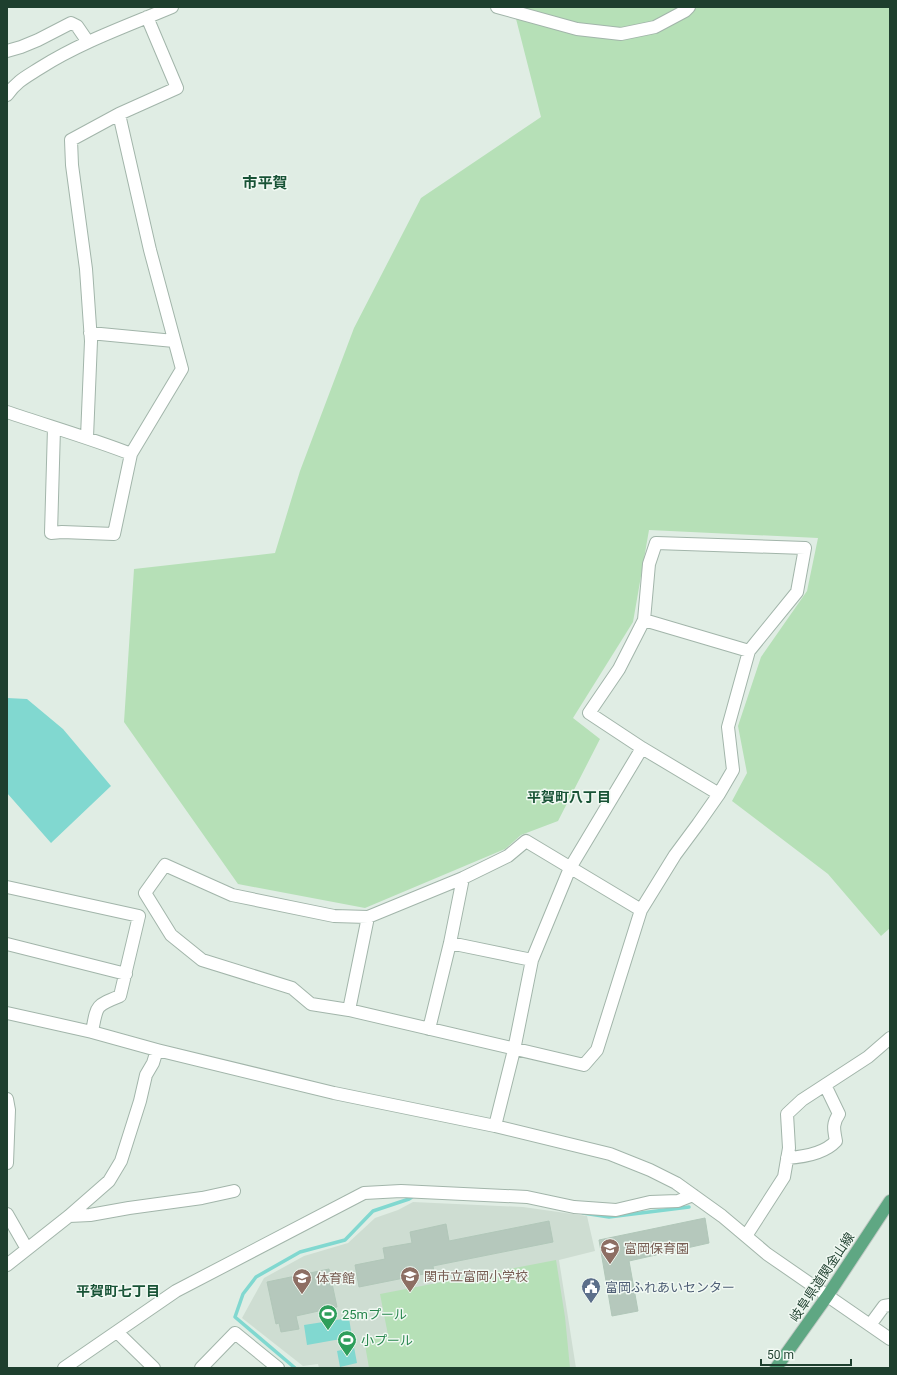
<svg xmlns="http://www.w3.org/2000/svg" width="897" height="1375" viewBox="0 0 897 1375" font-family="Roboto,'Noto Sans JP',sans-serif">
<rect width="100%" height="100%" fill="#e0ede4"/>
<!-- built -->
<path fill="#ceddd2" d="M413,1202L523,1207L587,1216L595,1251L559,1260L576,1368H319L318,1364L303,1366L242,1318L264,1278L304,1256L348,1243L375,1218L398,1210Z"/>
<!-- green -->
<path fill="#b6e0b7" d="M513,7H890V928L881,936L828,874L732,801L747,773L738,726L761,657L807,591L818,538L649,530L633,622L573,718L600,739L558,821L521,835L505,849L365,908L238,884L124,722L134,569L275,553L300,471L354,328L421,198L541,117Z
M556,1260L565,1317L570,1368H369L364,1339L388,1335L380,1294Z"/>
<!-- water -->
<path fill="#81d8d0" d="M7,698L27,699L63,729L111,786L51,843L7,793Z
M349,1318L352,1337L307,1345L304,1325Z
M354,1347L357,1363L340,1367L337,1351Z"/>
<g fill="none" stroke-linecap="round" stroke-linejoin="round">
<!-- stream -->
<path stroke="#81d8d0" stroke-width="3.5" d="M583,1213L609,1217L689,1207
M295,1368L235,1317L243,1294L256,1277L300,1252L345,1240L373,1211L409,1199L415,1195"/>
</g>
<!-- building -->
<path fill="#b5c8bc" stroke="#b1c7b9" d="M705,1218L709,1243L629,1261L638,1311L612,1316L599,1240Z
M549,1221L553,1242L433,1266L434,1272L359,1287L355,1265L385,1259L383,1248L412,1243L410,1232L446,1224L449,1241Z
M329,1269L337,1307L296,1316L299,1329L281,1332L279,1323L276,1324L267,1282Z"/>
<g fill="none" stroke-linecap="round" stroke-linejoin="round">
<defs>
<path id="minor" d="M497,7L577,29L621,34L655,27L685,11L689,7
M7,51L21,47L38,40L71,23L77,26L88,42
M7,95C17,81 26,77 40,68C81,42 127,26 172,7
M90,333L174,341
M7,412C48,426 90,438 131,454
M54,428L51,533L62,532L114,534L131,454L182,369L150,250L119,114
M87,437L91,341L86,269L72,165L71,140L119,114L177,88L147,17
M644,620L749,651
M7,887L139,916L120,996C95,1006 97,1005 92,1032
M641,910L526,841L508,856L463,878L368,917L334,916L232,895L165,865L145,893L171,935L202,960L292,988L311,1004L349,1010L584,1065L597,1050L641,910L675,855L698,824L719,794L733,770L728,727L749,651L797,592L805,548L656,543L649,564L644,620L619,669L589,713L642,748L719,794
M450,943L532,960
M7,944L126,974
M349,1010L368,917
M7,1013L92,1032L157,1050L334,1093L495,1126L610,1154L650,1170L676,1183L722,1216L767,1254L890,1339
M429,1029L450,943L463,878
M7,1099L9,1110L7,1163
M495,1126L514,1050L532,960L570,868L642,748
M787,1158C803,1157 825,1153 836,1141C834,1130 832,1124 839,1114L825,1085
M7,1214L27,1249
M69,1216L90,1215L129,1208L202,1198L234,1191
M746,1236L784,1177L789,1148L787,1114L802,1100L868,1057L890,1038
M7,1265L69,1216L109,1181L121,1161L140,1101L146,1075L153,1063L157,1050
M870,1325L884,1306L890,1305
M117,1332L154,1368
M64,1368L176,1291L364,1193L401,1191L527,1197L574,1207L616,1210L650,1202L678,1201L693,1195
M201,1368L235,1333L278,1368"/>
<path id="major" d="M776,1368L828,1295L890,1201"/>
</defs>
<!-- minor casing -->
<use href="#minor" stroke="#a2b5aa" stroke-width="14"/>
<!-- major casing -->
<use href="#major" stroke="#c0c9c4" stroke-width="14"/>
<!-- minor -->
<use href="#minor" stroke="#fff" stroke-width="12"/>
<!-- major -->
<use href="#major" stroke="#5fa783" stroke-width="12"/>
</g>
<!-- icons -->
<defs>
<symbol id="school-pin" viewBox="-11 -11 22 30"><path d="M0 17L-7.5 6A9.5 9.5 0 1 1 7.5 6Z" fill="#8d6e63" stroke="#f1f9f3"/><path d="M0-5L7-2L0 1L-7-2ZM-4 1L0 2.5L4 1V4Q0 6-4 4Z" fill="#fff"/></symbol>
<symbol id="civic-pin" viewBox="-11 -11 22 30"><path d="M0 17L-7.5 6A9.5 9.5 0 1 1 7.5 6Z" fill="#5c6f8a" stroke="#f1f9f3"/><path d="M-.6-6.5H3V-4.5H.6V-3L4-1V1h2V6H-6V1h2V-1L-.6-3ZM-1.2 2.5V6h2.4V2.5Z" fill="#fff"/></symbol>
<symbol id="stadium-pin" viewBox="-11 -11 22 30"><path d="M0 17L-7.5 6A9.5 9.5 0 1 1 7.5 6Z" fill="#2e9e5b" stroke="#f1f9f3"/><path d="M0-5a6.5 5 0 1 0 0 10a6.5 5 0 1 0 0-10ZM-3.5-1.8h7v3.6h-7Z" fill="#fff"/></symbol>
</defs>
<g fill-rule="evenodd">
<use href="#school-pin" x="599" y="1237" width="22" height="30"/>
<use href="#school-pin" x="399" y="1265" width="22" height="30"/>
<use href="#school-pin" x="291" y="1267" width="22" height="30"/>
<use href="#civic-pin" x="580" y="1276" width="22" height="30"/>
<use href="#stadium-pin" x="317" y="1303" width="22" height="30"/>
<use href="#stadium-pin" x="336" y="1329" width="22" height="30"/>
</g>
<g text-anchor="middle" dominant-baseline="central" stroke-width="3" stroke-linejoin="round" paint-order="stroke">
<!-- education labels -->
<g font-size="13" fill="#785e54" stroke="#f1f9f3" text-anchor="start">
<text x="624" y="1248">富岡保育園</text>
<text x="424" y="1276">関市立富岡小学校</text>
<text x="316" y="1278">体育館</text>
</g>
<!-- street labels -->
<g font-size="13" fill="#1e3f2e" stroke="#f1f9f3">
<text transform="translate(822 1277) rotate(-56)">岐阜県道関金山線</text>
</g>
<!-- service labels -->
<g font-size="13" fill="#4e5e75" stroke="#f1f9f3" text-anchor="start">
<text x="605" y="1287">富岡ふれあいセンター</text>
</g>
<!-- leisure labels -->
<g font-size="13" fill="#27864d" stroke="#f1f9f3" text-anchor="start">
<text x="342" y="1314">25mプール</text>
<text x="361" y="1340">小プール</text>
</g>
<!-- neighbourhood labels -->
<g font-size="14" font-weight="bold" fill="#185336" stroke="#f1f9f3">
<text x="569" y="797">平賀町八丁目</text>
<text x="118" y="1291">平賀町七丁目</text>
</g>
<!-- quarter labels -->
<g font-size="15" font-weight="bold" fill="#185336" stroke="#f1f9f3">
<text x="265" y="183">市平賀</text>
</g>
</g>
<!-- border -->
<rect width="897" height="1375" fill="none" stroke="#1e3f2e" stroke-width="16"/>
<!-- scale -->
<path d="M761 1359v6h90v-6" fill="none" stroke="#1e3f2e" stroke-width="2"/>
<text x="767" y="1359" font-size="12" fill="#1e3f2e" stroke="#f1f9f3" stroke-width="3" paint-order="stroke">50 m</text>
</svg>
